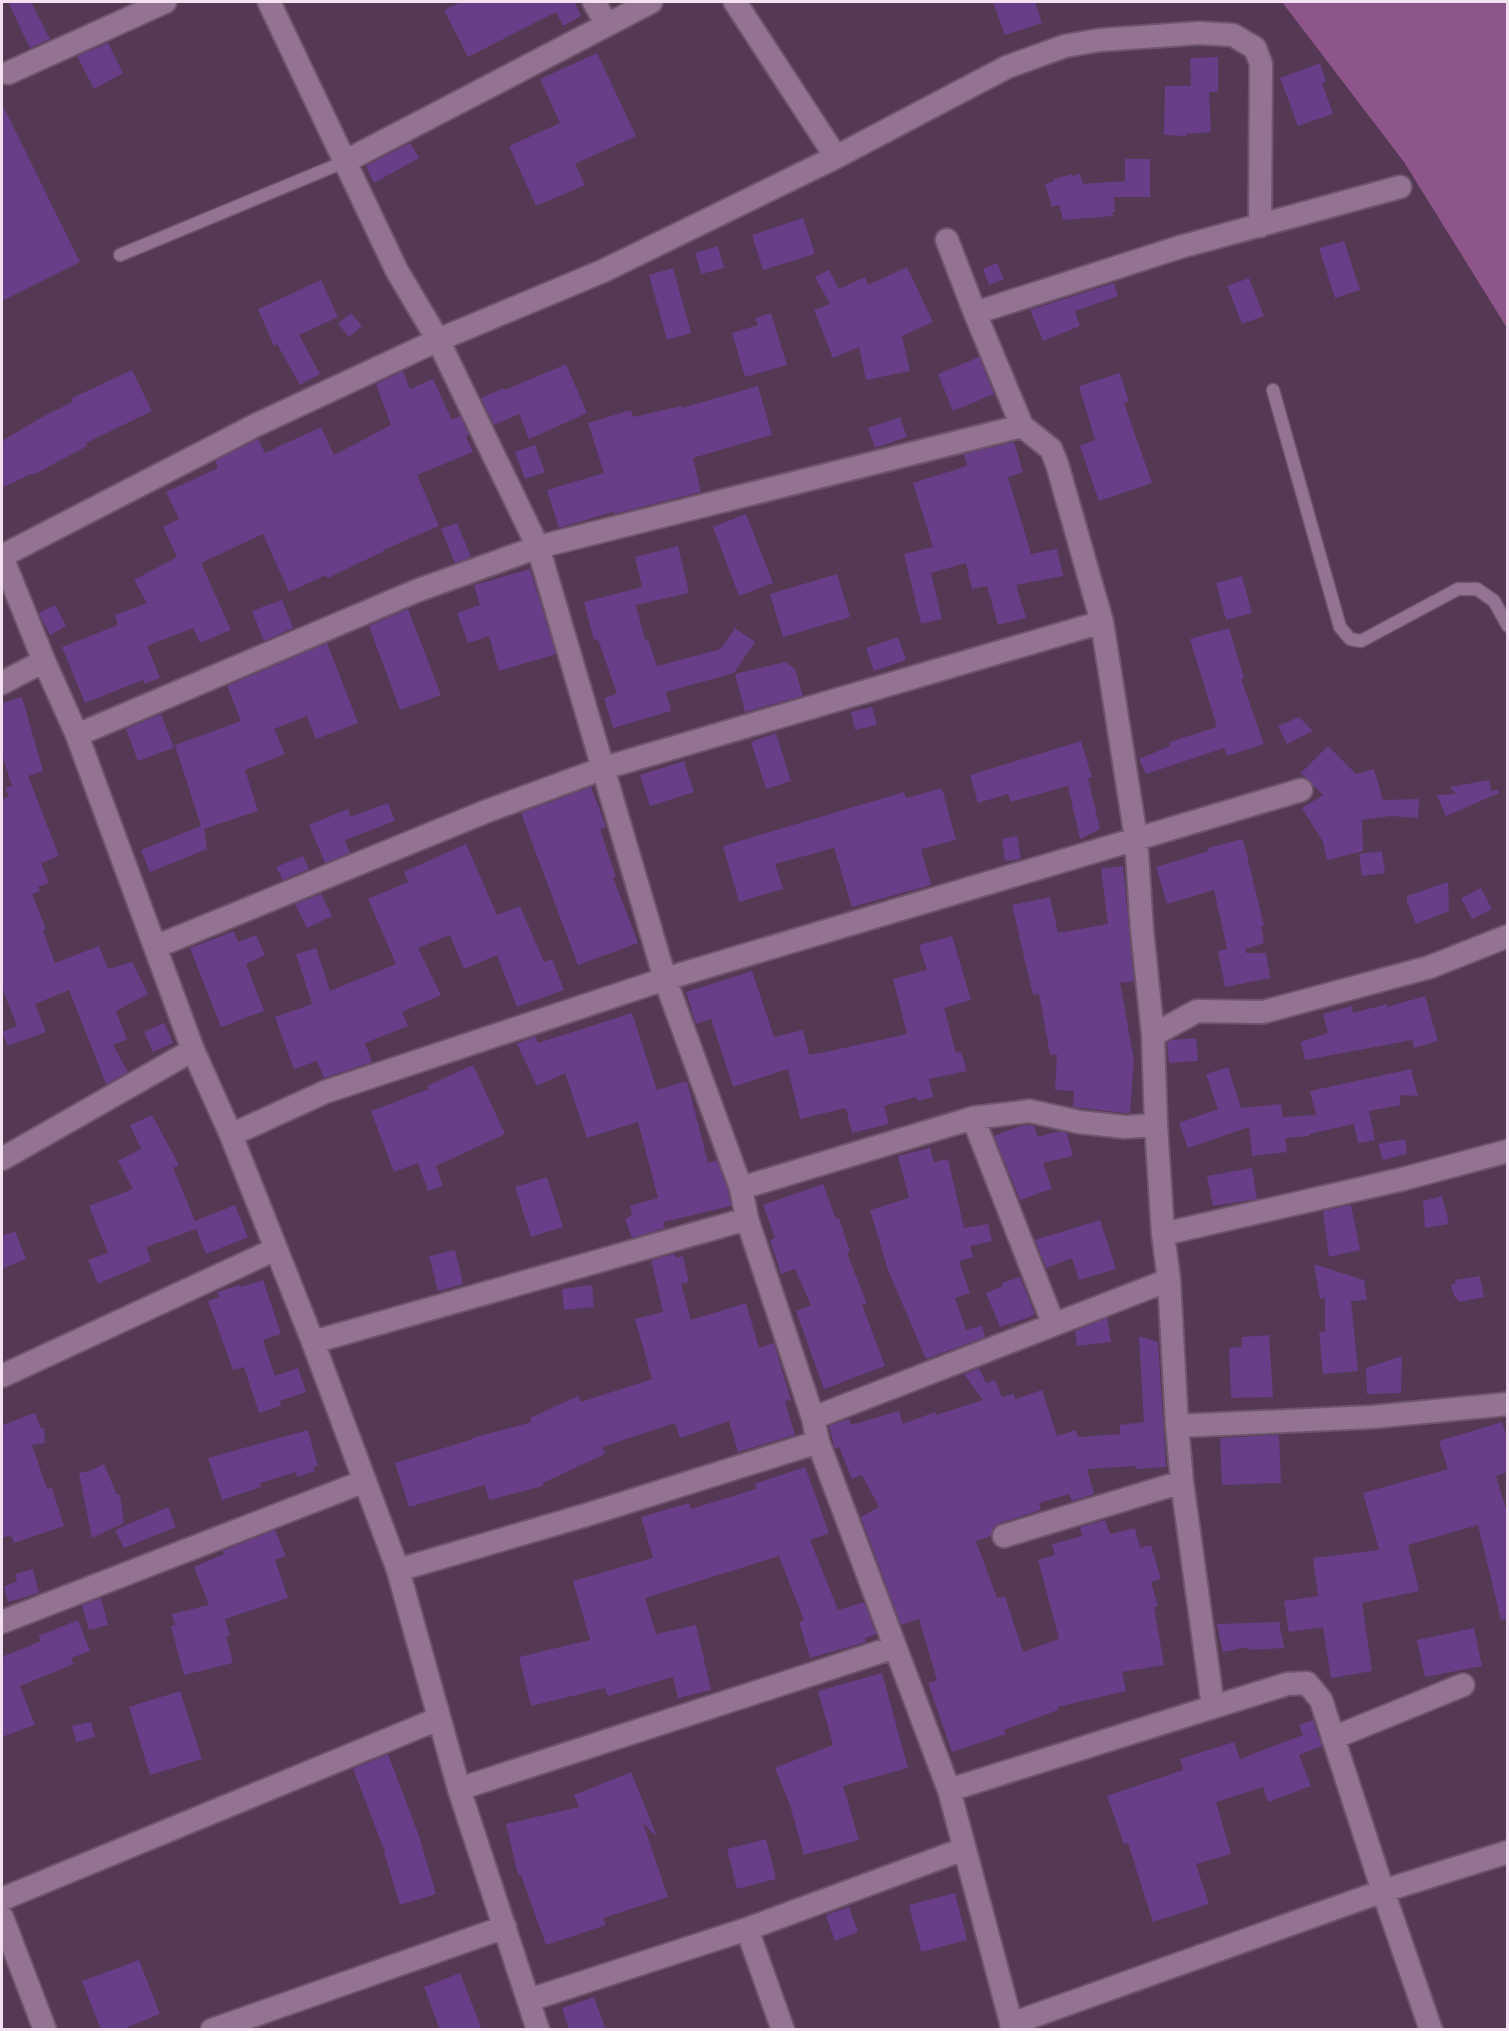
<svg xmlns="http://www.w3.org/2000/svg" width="1509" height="2031" viewBox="0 0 1509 2031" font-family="'DM Sans',sans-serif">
<rect width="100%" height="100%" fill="#553853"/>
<!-- green -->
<path fill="#8e558b" d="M1282,2H1507V328L1404,162Z"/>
<!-- building -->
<path fill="#683e88" d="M8,2H31L50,39L30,48Z
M461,2H578L575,3L581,16L563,26L556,12L468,57L444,10Z
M993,2H1035L1042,23L1005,35Z
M108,43L123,73L94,89L77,56Z
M597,53L636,136L575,164L585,185L536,206L509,146L560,123L540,79Z
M1218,57V92H1209L1211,132L1186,134V136L1164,135L1165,86H1191L1190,58Z
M1320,63L1326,81L1322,83L1333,114L1298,126L1280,78Z
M2,104L80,262L2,301Z
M410,143L419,158L374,183L366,166Z
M1125,159H1150V197H1114L1115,212H1112L1113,216L1063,220L1059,205L1052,207L1045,184L1054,181V179L1072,174L1073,176L1080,174L1083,184L1125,181Z
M803,218L815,254L763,270L752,235Z
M1344,241L1360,290L1335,298L1319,248Z
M718,246L724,268L701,274L695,253Z
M997,263L1004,279L989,285L983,269Z
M907,267L933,322L902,336L910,371L866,380L859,347L833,358L814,310L830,304L815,277L829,270L839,289L865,277L868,285Z
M673,268L691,333L667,340L649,275Z
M1249,278L1264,316L1242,324L1227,286Z
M321,280L338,317L299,335L320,374L300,385L277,344L274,346L258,309Z
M1114,283L1118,296L1075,311L1080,326L1043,341L1030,310Z
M351,313L362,326L349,337L338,323Z
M771,313L787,365L745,377L732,333L758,325L755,318Z
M979,357L994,394L953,411L938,374Z
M566,364L587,413L529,439L519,414L494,425L481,398L504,388L505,390Z
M132,370L152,411L86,443L87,446L33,475V473L2,488V441L42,417L73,402L72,398Z
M403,371L410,389L433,379L452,420L460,416L469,435L466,437L473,452L417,475L439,526L383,550L384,551L328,578L326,575L289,592L263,534L201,563L231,630L200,643L193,628L147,646L160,678L145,684L143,680L85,703L62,647L118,625L115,615L147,603L134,580L177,557L163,527L179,519L166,492L218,468L215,461L258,439L265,453L321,427L334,455L391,425L376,384Z
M1120,373L1129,402L1124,403L1152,483L1099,501L1080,446L1095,440L1079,386Z
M758,386L772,435L693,458L701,492L614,514L613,512L559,528L547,490L604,473L588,423L631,410L633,417L681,406L682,408Z
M900,417L907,437L875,448L868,428Z
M1014,442L1023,472L1008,477L1031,554L1057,549L1063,576L1016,585L1026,618L998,625L987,586L972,589L966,563L931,573L942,619L921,624L904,554L933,547L913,483L967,466L964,454Z
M535,445L545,472L525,479L515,452Z
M746,514L773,583L739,596L713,527Z
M457,523L471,557L455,563L441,529Z
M678,546L689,593L636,605L645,640L648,639L657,666L721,649L735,628L755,642L734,673L666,692L671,711L613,728L604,698L617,694L598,639L594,640L584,602L642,587L635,557Z
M530,569L556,654L499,671L489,636L468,643L457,613L480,605L474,585Z
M837,574L850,617L783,637L770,594Z
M1242,576L1252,613L1226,620L1216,583Z
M282,600L293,628L264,641L252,611Z
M55,605L66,626L50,635L39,613Z
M408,609L441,695L400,710L369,626Z
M1229,628L1244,678L1241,679L1264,744L1227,756L1224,748L1146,774L1139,759L1170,746L1169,742L1217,727L1190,639Z
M898,637L906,660L874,671L866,648Z
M327,643L358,723L316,739L307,716L274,729L285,754L245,770L258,811L204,829L207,849L150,872L141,850L201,826L175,745L241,721L227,686Z
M785,662L795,669L803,696L745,712L735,674Z
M22,697L43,771L28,776L59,856L41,863L49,883L38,887L40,891L32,894L46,929L43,931L55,963L99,946L108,969L132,962L148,994L116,1011L127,1039L113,1045L128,1072L106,1084L69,990L35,1004L46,1032L8,1046L2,1032L17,1026L2,988V799L9,797L5,788L12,786L2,755V703Z
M872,707L877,725L855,730L851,712Z
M161,714L174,748L138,761L126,729Z
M1299,717L1313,731L1287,744L1278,726Z
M776,733L791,781L766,789L751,742Z
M1081,741L1092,777L1088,778L1100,829L1080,839L1068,786L1011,802L1008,794L978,803L970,775Z
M1328,746L1356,774L1374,769L1383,800L1419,799L1418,818L1391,816L1362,820L1363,851L1327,860L1323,842L1302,808L1323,795L1301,773Z
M684,761L694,792L650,806L640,775Z
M1489,780L1491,791L1498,790L1499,793L1446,816L1437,795L1456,794L1450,787Z
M591,787L606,827L600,829L616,877H613L638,943L578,965L521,813Z
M942,788L956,840L921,849L931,885L852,907L834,848L775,864L783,889L739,902L723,846L904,792L906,798Z
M388,803L395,821L345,840L350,853L325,863L309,825L348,809L350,817Z
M1017,836L1021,859L1005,861L1002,839Z
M1243,839L1264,926H1261L1264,943L1245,949L1246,953H1266L1270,978L1225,987L1218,951L1227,949L1214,890L1167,904L1156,867L1209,851L1208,848Z
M466,844L497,915L520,906L544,962L552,959L564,990L517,1007L497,955L464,969L450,935L418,948L441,995L402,1012L408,1026L365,1043L372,1062L324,1078L317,1061L294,1069L275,1017L312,1004L296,954L316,948L330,991L396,964L368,899L408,882L404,872Z
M1382,851L1385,873L1362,876L1359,854Z
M303,856L309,869L283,880L276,867Z
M1123,866L1134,981L1120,983L1134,1060L1130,1113H1125L1073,1107L1074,1091L1055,1090L1057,1054L1050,1055L1039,994L1033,995L1012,905L1050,897L1058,933L1108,924L1101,869Z
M1448,882L1449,911L1416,924L1407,902V896Z
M1481,888L1492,909L1472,919L1461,898Z
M321,894L332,916L307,928L295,904Z
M234,931L238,942L256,935L265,955L246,964L264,1011L221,1027L190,948Z
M952,936L971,1000L944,1008L956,1053L961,1052L967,1071L929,1079L933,1097L918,1101L916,1097L884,1106L889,1124L852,1133L846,1108L800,1119L788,1069L733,1087L711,1019L696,1024L686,992L752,971L774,1037L803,1030L809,1055L821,1053L907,1034L893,979L927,970L919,945Z
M1425,996L1438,1041L1414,1048L1412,1040L1305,1060L1301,1042L1328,1033L1323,1014L1352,1006L1353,1013L1387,1004V1007Z
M632,1013L657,1090L687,1081L708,1163L717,1160L728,1191L731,1206L663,1222L665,1228L632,1238L625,1219L632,1215L630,1206L658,1198L638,1122L587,1138L565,1073L537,1086L517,1044L535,1036L538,1043Z
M164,1023L173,1043L153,1052L144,1032Z
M1196,1038L1198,1061L1169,1063L1167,1043L1171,1040Z
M473,1065L505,1134L436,1166L443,1186L428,1191L418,1163L394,1172L371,1111L429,1089L427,1086Z
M1228,1067L1241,1108L1281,1104L1283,1117L1316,1115L1310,1091L1411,1069L1418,1096L1399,1095L1401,1105L1369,1111L1375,1140L1358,1143L1354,1124L1309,1134V1136L1285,1138L1287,1152L1252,1156L1249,1127L1188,1148L1179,1123L1218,1109L1206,1074Z
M152,1115L179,1165L173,1168L195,1221L235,1205L248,1237L206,1254L196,1229L146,1247L151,1261L98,1284L88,1260L108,1253L89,1206L133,1189L118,1161L141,1149L130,1125Z
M1029,1125L1034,1126L1038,1137L1060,1131L1067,1133L1073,1156L1043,1163L1052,1189L1020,1200L994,1136L1020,1126Z
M1405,1139L1407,1154L1383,1160L1378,1144Z
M930,1148L934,1162L948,1159L964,1228L988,1224L992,1241L970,1246L973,1257L959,1261L970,1293L955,1298L966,1330L982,1325L985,1337L926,1359L888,1270L870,1210L909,1198L898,1156Z
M1252,1168L1257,1199L1213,1206L1207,1176Z
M547,1177L563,1227L531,1237L515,1187Z
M823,1184L836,1219L839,1218L850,1252L847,1253L867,1304L862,1305L885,1366L824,1389L796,1311L811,1305L795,1269L781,1274L770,1240L775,1238L763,1205Z
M1442,1196L1449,1224L1425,1228L1423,1201Z
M1351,1205L1360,1250L1329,1257L1323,1211Z
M1100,1220L1116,1269L1079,1280L1072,1258L1046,1268L1035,1240Z
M15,1231L26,1259L2,1269V1236Z
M455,1250L463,1284L438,1291L429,1256Z
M674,1254L676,1258L683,1256L689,1282L681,1284L691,1320L746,1303L759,1348L774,1343L791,1400L785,1401L795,1435L738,1452L729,1421L680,1438L675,1423L602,1447L605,1454L543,1483V1486L489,1500L485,1485L409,1507L395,1463L473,1439L472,1438L532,1422L530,1418L578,1396L581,1402L652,1379L635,1319L663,1312L651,1260Z
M1314,1264L1364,1280L1367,1300L1351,1301L1358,1371L1323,1374L1319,1332L1325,1331V1298L1320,1299Z
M1480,1276L1484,1297L1460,1302L1454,1296L1451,1285L1456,1283L1455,1280Z
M1020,1277L1035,1315L1000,1327L986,1293L1003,1286L1002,1283Z
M263,1280L281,1334L263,1340L275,1376L298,1368L306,1392L280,1401L281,1406L259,1413L244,1367L233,1370L208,1301L219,1297L217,1292L240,1285L241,1287Z
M592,1285L594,1307L564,1310L562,1289Z
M1107,1318L1111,1342L1077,1346L1075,1331Z
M1269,1335L1273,1397L1231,1398L1229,1348L1242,1347V1337Z
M1139,1336L1158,1342L1166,1467L1136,1469L1135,1466L1087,1469L1094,1494L1072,1501L1069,1494L1039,1503L1041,1510L1000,1523L994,1527L991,1536L976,1541L997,1598L1005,1596L1023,1652L1059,1639L1038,1560L1055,1555L1052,1544L1082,1536L1080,1527L1105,1520L1110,1534L1135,1528L1140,1548L1151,1545L1161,1579L1151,1582L1158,1606L1154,1607L1164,1665L1122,1672L1126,1691L1057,1707L1058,1710L1004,1730L1006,1734L952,1752L928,1683L937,1680L919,1619L901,1625L861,1517L879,1507L862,1475L852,1479L839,1447L835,1449L829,1426L849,1419L851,1425L899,1411L903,1424L935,1412L936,1415L983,1400L964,1374L979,1368L986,1383L995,1380L1002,1397L1014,1394L1015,1399L1042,1390L1057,1436L1076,1430L1078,1437L1120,1434V1425L1144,1422Z
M1402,1356L1401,1393L1367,1394L1366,1368Z
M35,1413L41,1428H44L45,1443L32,1445L47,1489L52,1488L64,1526L14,1543L11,1535L2,1538V1425Z
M1502,1422L1508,1440V1472L1496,1476L1508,1516V1619L1501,1620L1478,1525L1408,1545L1419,1591L1362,1603L1372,1671L1331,1678L1323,1627L1289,1632L1284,1601L1318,1596L1313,1558L1379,1550L1363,1493L1448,1469L1439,1441Z
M308,1430L318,1466L313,1467L315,1471L297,1477L296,1472L260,1483L261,1487L222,1500L208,1458Z
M1279,1435L1281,1483L1222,1485L1220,1438Z
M104,1464L117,1495H120L124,1523L92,1538L79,1473L90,1471Z
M805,1467L829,1533L810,1540L838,1610L864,1602L876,1634L865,1638L866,1642L810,1658L799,1622L804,1620L779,1556L645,1598L656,1634L696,1625L711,1690L678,1698L673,1677L608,1696L605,1688L531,1706L519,1657L590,1640L573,1581L653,1558L641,1517L689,1503L691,1509L756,1489L755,1484Z
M168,1507L176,1527L124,1548L115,1530Z
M275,1530L286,1556L275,1560L288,1598L225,1619L230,1636L226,1637L233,1663L184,1675L171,1626L175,1625L172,1614L209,1605L194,1567L224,1554L222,1551Z
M33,1569L39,1593L8,1602L4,1586L17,1582L15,1574Z
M101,1598L108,1625L89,1630L82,1605Z
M78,1620L90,1651L71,1658L74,1664L20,1686L35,1725L2,1737V1657L41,1641L38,1636Z
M1279,1622L1284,1648L1249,1650V1647L1223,1652L1217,1624Z
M1474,1628L1482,1666L1425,1677L1417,1640Z
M882,1673L908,1768L843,1786L859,1840L804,1855L790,1805L775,1768L833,1745L818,1691Z
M180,1691L202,1759L150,1775L129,1707Z
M1313,1720L1322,1746L1299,1755L1311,1786L1268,1802L1263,1787L1216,1802L1231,1854L1196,1864L1209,1904L1153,1922L1128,1843L1124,1844L1107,1796L1183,1770L1180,1759L1234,1742L1240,1759L1303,1735L1299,1725Z
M91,1722L95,1737L76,1742L72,1726Z
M388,1754L419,1836L436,1894L400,1905L384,1852H385L353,1769Z
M631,1772L656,1834L655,1835L643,1823L668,1897L603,1918L606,1925L546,1945L521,1875H518L506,1824L579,1807L574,1795Z
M766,1839L776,1879L737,1889L727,1849Z
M955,1893L967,1940L921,1952L909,1905Z
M849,1907L858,1932L835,1941L826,1915Z
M139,1960L160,2014L120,2030H101L82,1981Z
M460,1973L482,2030H440L424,1987Z
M594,1997L606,2030H569L562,2008Z"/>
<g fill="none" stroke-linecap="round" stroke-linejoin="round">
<defs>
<path id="lane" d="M120,255L344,162
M1273,390L1340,627L1350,639L1361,641L1458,589H1477L1494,601L1508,626"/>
<path id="street" d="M269,2L397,271L438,340L538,547L665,979L741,1188L747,1219L813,1418L818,1442L949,1790L1013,2030
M594,2L607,25
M735,2L836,157
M8,73L165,2
M344,162L651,2
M947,240L975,313L1022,426
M975,313L1180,247L1400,187
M2,556L256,425L438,340L603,271L836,157L1007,67L1065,46L1100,40L1199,33L1233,35L1255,48L1261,64L1260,226
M2,557L44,661L77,735L193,1050L231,1135L313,1342L398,1570L459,1789L538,2030
M2,683L44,661
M77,735L416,591L538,547L1022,426L1051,449L1057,464L1102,622L1136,838L1142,930L1153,1035
M155,947L487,811L604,768L1102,622
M973,1118L1053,1323
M231,1135L325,1092L665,979L1301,790
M2,1159L193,1050
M741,1188L973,1118L1030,1111L1079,1122L1125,1127L1156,1125
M1163,1234L1403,1179L1508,1151
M313,1342L747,1219
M2,1376L276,1249
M813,1418L1169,1280
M1177,1426L1169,1280L1163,1234L1156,1125L1153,1035L1197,1011L1263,1012L1430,967L1508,936
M1004,1536L1182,1482
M398,1570L586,1515L818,1442
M2,1622L365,1481
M1213,1707L1287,1684L1307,1683L1321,1700L1383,1891L1431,2030
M1333,1738L1463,1685
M459,1789L895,1647
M949,1790L1213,1707L1182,1482L1177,1426L1372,1417L1508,1404
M2,1899L438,1719
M2,1917L45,2030
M747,1929L783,2030
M529,2000L747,1929L964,1849
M1011,2024L1383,1891L1508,1852
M212,2030L505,1927"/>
</defs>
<!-- lane casing -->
<use href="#lane" stroke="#6e556c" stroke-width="15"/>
<!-- street casing -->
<use href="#street" stroke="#6e556c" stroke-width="26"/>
<!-- lane -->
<use href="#lane" stroke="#947392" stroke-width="12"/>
<!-- street -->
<use href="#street" stroke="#947392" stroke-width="22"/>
</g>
<!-- border -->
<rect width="1509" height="2031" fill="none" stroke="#f3e1f2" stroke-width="6"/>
</svg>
